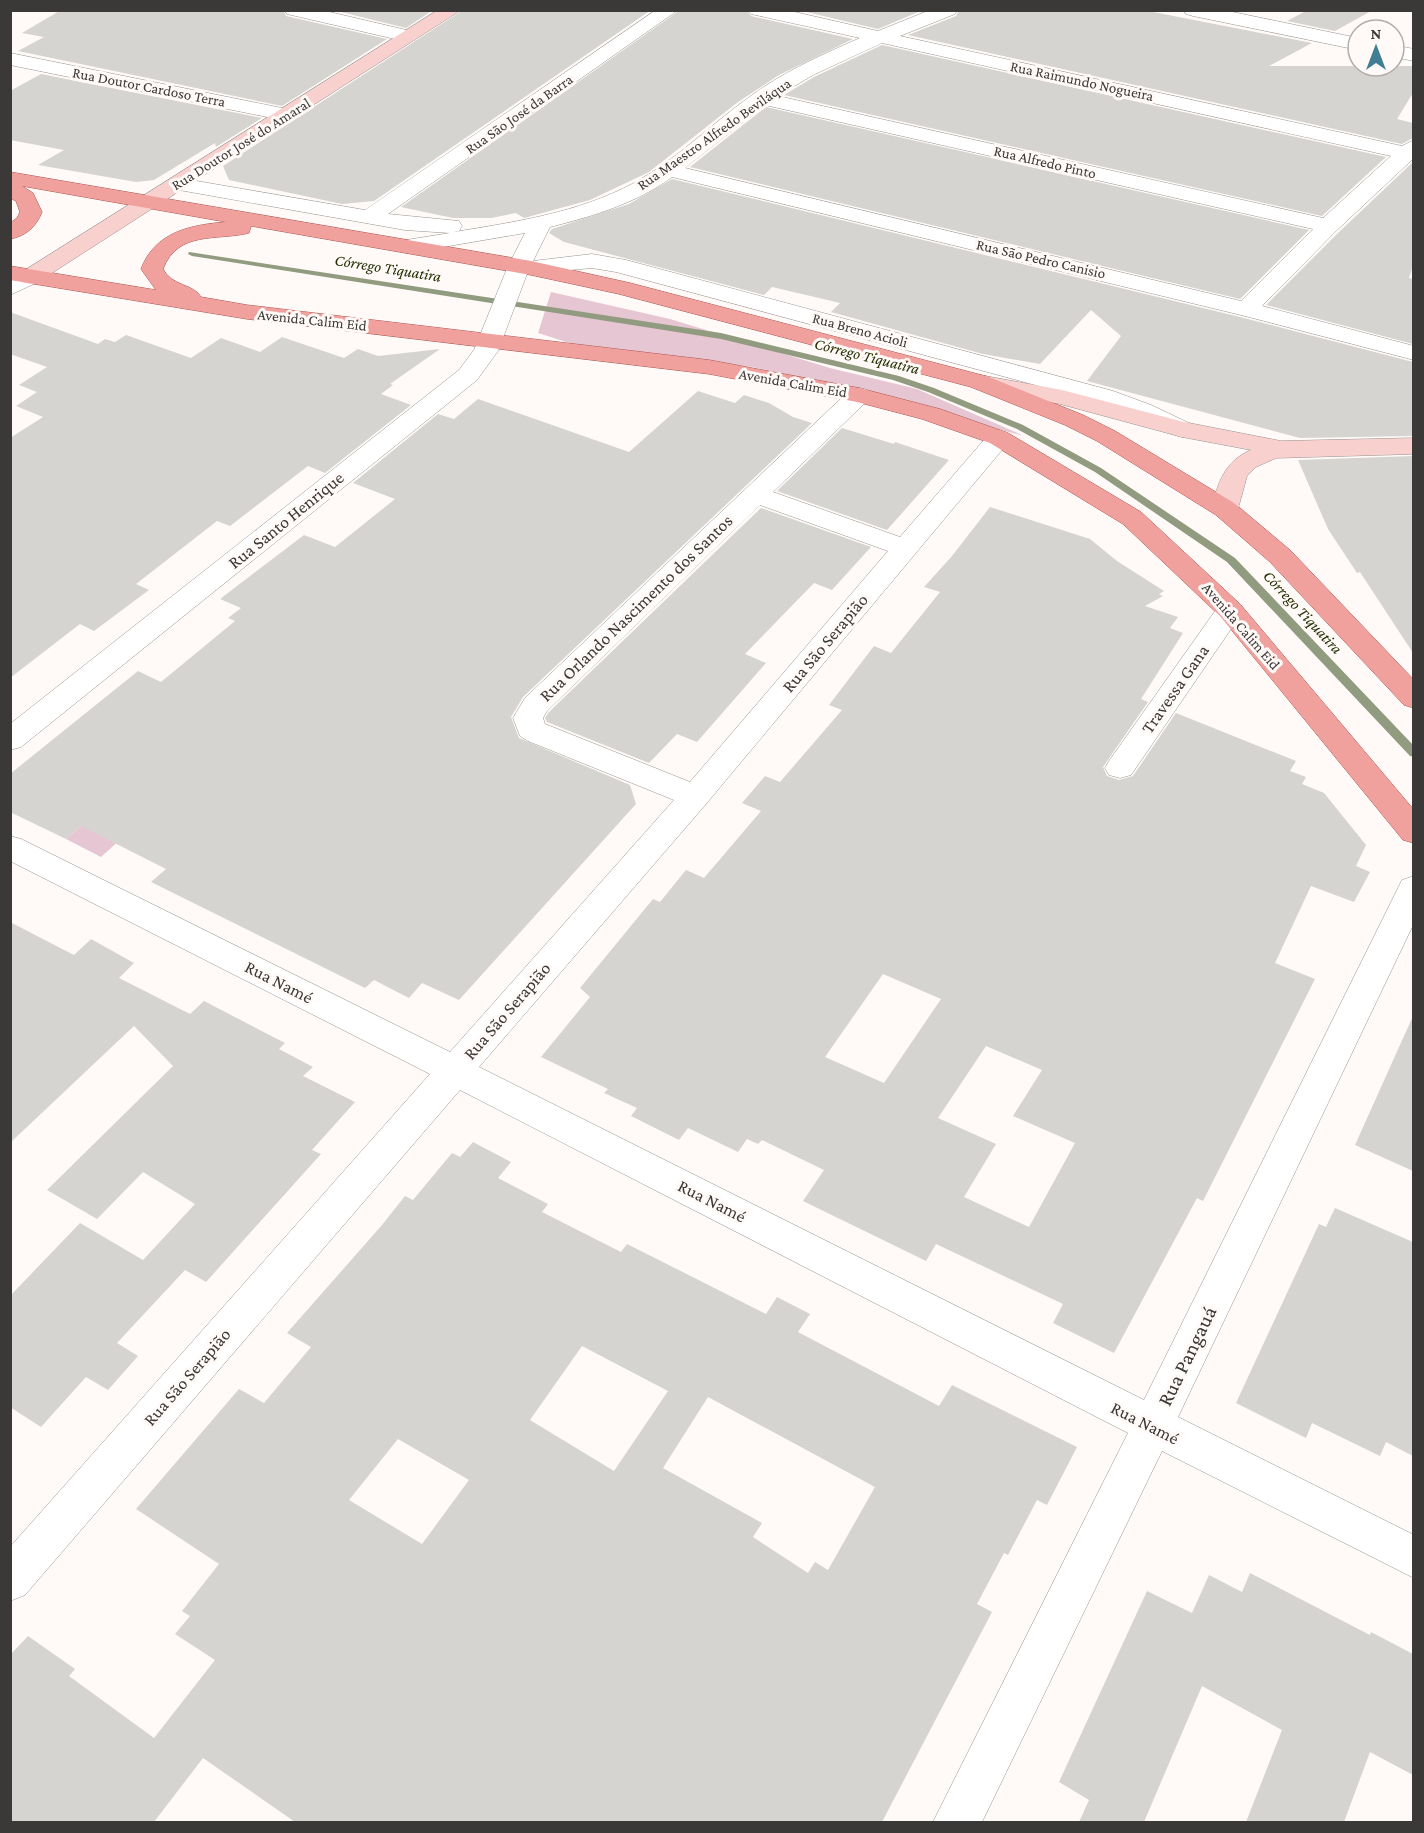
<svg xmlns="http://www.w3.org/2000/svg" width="1424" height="1833" viewBox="0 0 1424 1833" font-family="'Crimson Pro',serif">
<rect width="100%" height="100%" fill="#fffaf7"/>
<!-- green -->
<path fill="#e6c6d2" d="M551,292L670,319L830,368L917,389L1024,436L823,382L752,367L582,347L538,333Z
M88,820L123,837L101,857L66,839Z"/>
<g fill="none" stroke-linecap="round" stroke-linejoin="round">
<!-- stream -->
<path fill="#919b7f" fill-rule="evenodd" d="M189,252L721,333L899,376L934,388L1023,425L1101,468L1235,558L1414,746V757L1410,756L1227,562L1095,472L1017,429L928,392L893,380L721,339L192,256L188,254Z"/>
</g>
<!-- building -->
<path fill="#d6d4d0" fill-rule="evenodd" d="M61,10H283L286,16L387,39L282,106L18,51L44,37L22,33Z
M333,10H433L406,28Z
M463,10H651L374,201L342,204L229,180L223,166Z
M680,10H747L751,16L853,39L779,75L738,102L649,172L590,200L524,218L516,213L491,218H453L401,207Z
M798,10H923L878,29Z
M959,10H1143L1312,43L1269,66H1413V93L1397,119L1413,123V138L1402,144L908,35L956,16Z
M1308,10H1373L1335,31L1287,21Z
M882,45L1386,157L1322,216L784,95L814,77Z
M41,74L262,118L216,147L215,143L154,180L136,182L38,165L64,150L10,140V91Z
M766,107L1309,230L1240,299L690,167Z
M1413,162V266L1409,278L1413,279V344L1266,305L1338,233Z
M672,179L1240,317L1413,362V436L1300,438L1087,381L1121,336L1091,310L1040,364L983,354L831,312L840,303L772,287L764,295L564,242L549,233L552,229L629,204Z
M10,312L98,344L105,339L115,342L126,335L191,358L221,338L260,352L282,337L344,358L358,349L378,356L440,349L390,384L393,385L381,394L411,405L325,473L308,466L230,526L217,521L136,584L149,590L94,631L80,624L10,678V438L43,417L16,406L37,392L19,385L47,367L10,354Z
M698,391L735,403L744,395L769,403L793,417L812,423L523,697L511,717L519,738L630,785L636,804L459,1000L422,983L409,998L374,980L365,988L151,882L166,869L81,826L66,839L10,812V774L138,671L161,682L235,621L228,618L241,608L220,599L304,535L335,547L395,499L353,483L438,414L454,419L478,399L629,452Z
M842,428L894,444L895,442L949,460L887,530L777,491Z
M1413,456V653L1360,572L1357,573L1328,529L1298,460Z
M990,507L1090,539L1117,561L1164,591L1159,594L1163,596L1145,606L1178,617L1170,628L1183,633L1141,699L1148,702L1103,767L1107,776L1119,780L1133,776L1176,713L1296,761L1290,771L1306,777L1302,784L1324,793L1366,845L1356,866L1370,872L1354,902L1311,886L1275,963L1315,979L1203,1201L1197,1198L1114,1353L1053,1323L1063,1304L936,1244L926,1261L803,1201L824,1170L762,1140L758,1144L747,1139L738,1152L688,1128L679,1140L631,1116L637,1108L604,1093L608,1089L541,1057L590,997L580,988L653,899L660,902L686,870L704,878L761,811L742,803L765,776L780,782L842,710L829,705L874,646L891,653L940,592L924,587L952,556ZM883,974L941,999L884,1083L825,1057ZM986,1046L1042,1070L1013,1116L1075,1143L1029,1227L964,1197L996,1144L938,1118Z
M761,508L871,547L832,590L814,583L745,654L766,663L697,742L677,734L649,763L547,722L545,718L549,712Z
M10,922L74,955L91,939L134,963L119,978L190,1014L204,1001L285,1043L279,1049L313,1067L303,1076L355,1102L312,1150L321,1154L206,1282L185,1270L117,1343L138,1356L108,1390L86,1377L41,1427L10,1407V1296L80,1223L143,1260L195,1204L143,1172L97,1219L47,1190L173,1066L134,1026L10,1143Z
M1413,1016V1171L1355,1145Z
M473,1142L511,1162L498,1178L548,1204L542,1212L621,1252L627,1244L766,1314L777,1297L810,1314L798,1332L939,1406L952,1385L1077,1447L1047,1505L1037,1500L1008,1555L1004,1553L977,1604L992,1612L882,1822H295L203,1758L154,1822H10V1655L28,1636L75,1669L69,1676L154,1738L215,1660L175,1634L190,1616L182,1611L219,1564L136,1509L239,1389L264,1403L311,1347L287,1333L382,1225L405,1196L413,1200L452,1153L460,1157ZM582,1346L668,1391L614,1471L530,1420ZM708,1397L875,1487L828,1570L815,1562L808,1573L753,1537L762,1523L663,1468ZM398,1439L469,1480L422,1544L349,1500Z
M1335,1208L1413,1242V1456L1386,1442L1380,1456L1312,1423L1306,1438L1236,1403L1319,1224L1326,1227Z
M1250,1573L1370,1635L1371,1632L1413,1654V1775L1370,1752L1344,1822H1246L1282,1730L1202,1686L1144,1822H1079L1089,1800L1059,1782L1147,1591L1192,1613L1209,1575L1242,1592Z"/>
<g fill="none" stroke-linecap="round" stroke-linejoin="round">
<defs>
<path id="street" d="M285,10H321L415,32L417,36L415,40L408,42L287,14Z
M656,10H678L388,214L459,221L462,226L459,231L454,232C515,222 578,213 634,183C678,159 713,122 755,93C787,70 824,54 860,38L751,14L749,10H786L878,31L930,10H957L955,14L900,36L1402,146L1414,140V158L1336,231L1262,306L1414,346V360L1241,315L672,177C635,204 593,216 550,227L533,261L592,254L626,260L1113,391L1151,405L1191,424L1195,429L1191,434L1182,437L1173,434L1133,415L1095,401L616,272L592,268L527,274L498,351L477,380L21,747L10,750V724L459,370L474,350L508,266L525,233L408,253L400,251L397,246L400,241L450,233L405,230L179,190L171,189L168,184L171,179L179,178L365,210ZM882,43L1391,156L1323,218L778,96L813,75ZM765,105L1313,229L1241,301L685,168Z
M1184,10H1223L1358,38V50L1193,16L1186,14Z
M1394,45L1414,49V61L1394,57Z
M10,53L287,109L294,111L297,115L294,119L287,121L10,65Z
M30,270L38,272L41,277L38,282L10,295V278Z
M859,388L868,390L871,395L868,400L773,492L900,537L990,433L999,430L1008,433L1012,438L706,804L479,1067L1144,1400L1398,888L1402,880L1414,876V923L1178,1417L1414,1535V1578L1162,1451L982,1822H933L1128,1433L460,1090L25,1595L10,1601V1547L430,1074L10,861V836L21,839L450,1052L674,800L528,741L520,736L513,718L525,698L850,390ZM760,505L888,551L690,782L545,724L543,718L547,711Z
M1230,601L1240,604L1244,610L1131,775L1120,778L1109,775L1105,768L1109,761L1220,604Z"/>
<path id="secondary" d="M438,10H461L38,282L30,284L22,282L19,277L22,272Z
M980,375L1062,390L1184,422L1281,441L1414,438V454L1276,458L1256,467L1247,476L1238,509L1234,515L1225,517L1216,515L1212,509C1217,483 1225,461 1251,450L1182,437L1060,404L971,387L968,382L971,377Z"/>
<path id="primary" d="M10,172L531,261L630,283L989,377L1083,415L1115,431L1234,503L1290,550L1414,680V708L1404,705L1270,562L1216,515L1097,441L1065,425L971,387L619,294L531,275L251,226L249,233C217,241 178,230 163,269C171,286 194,284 201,297L247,305L709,360L859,388L940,409L1008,433L1141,512L1240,604L1414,810V843L1403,840L1220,616L1123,524L990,443L922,419L857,402L709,374L247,319L10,280V266L156,290L141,269C155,232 190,225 226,222L22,186L33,193L42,212C36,227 26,236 10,239V223L17,218L20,212L16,201L10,198Z"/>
</defs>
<!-- street casing -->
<use href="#street" stroke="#979390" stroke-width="1"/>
<!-- secondary casing -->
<use href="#secondary" stroke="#979390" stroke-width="1"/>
<!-- primary casing -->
<use href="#primary" stroke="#aa544f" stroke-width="1"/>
<!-- street -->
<use href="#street" fill="#fff" fill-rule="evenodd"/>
<!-- secondary -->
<use href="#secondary" fill="#f8d0ce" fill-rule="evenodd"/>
<!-- primary -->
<use href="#primary" fill="#f0a19d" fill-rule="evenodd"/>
</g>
<g text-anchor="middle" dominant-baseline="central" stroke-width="6" stroke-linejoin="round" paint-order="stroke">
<!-- far-street labels -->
<g font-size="15" fill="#3b3938" stroke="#fffaf7">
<text transform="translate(1082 81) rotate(12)">Rua Raimundo Nogueira</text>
<text transform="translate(149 87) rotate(11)">Rua Doutor Cardoso Terra</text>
<text transform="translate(519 114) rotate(-35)">Rua São José da Barra</text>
<text transform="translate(714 134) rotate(-35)">Rua Maestro Alfredo Beviláqua</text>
<text transform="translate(241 144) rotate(-32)">Rua Doutor José do Amaral</text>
<text transform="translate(1045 162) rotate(13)">Rua Alfredo Pinto</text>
<text transform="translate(1041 259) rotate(13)">Rua São Pedro Canisio</text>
<text transform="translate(312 320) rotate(6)">Avenida Calim Eid</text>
<text transform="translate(860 330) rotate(15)">Rua Breno Acioli</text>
<text transform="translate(793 383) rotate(10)">Avenida Calim Eid</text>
<text transform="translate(1241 626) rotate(49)">Avenida Calim Eid</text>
</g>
<!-- far-water labels -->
<g font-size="16" font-style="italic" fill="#222f02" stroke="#fffaf7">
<text transform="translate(388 268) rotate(9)">Córrego Tiquatira</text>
<text transform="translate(867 356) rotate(14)">Córrego Tiquatira</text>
<text transform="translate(1303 612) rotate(47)">Córrego Tiquatira</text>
</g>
<!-- street labels -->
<g font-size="18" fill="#3b3938" stroke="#fffaf7">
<text transform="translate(286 520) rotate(-39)">Rua Santo Henrique</text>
<text transform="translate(636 608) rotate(-44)">Rua Orlando Nascimento dos Santos</text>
<text transform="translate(825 643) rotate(-50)">Rua São Serapião</text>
<text transform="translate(1175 689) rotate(-55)">Travessa Gana</text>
<text transform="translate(279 982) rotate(27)">Rua Namé</text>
<text transform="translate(507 1011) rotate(-49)">Rua São Serapião</text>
<text transform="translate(712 1201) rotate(27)">Rua Namé</text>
<text transform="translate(187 1377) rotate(-49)">Rua São Serapião</text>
<text transform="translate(1145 1423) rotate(27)">Rua Namé</text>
</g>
<!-- near-street labels -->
<g font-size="21" fill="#3b3938" stroke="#fffaf7">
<text transform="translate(1187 1356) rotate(-64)">Rua Pangauá</text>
</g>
</g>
<!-- border -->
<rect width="1424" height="1833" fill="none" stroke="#3b3938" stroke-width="24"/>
<!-- north arrow -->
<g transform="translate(1376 48)"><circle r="28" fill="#fffaf7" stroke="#b1adab" stroke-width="1.5"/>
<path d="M0-4.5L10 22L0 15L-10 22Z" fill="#407e94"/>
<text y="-9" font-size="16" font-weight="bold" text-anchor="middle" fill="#3b3938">N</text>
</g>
</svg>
